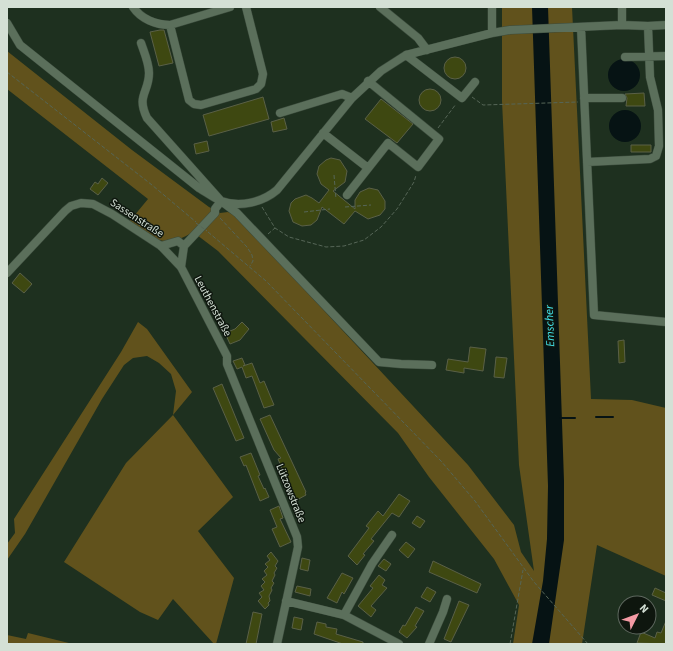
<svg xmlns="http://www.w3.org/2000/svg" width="673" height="651" viewBox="0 0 673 651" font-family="'Source Sans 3',sans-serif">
<rect width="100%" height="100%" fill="#1e301f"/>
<!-- green -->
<path fill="#61521c" d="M502,7H572L591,399L632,400L666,408V576L597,545L582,644H513L519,605L494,559L429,477L398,433L218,251L193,232C164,250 154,239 129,222L148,199L7,89V51L132,150L209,207L220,213L228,212L236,216L468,465L514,525L521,552L534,571L519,465L502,101Z
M138,322L147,329L192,392L173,415L233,497L198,531L234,578L216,644H214L173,599L158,620L140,612L64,562L126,463L173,415L176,391L171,374L159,363L147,356L133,358L124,365L102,399L25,534L7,560V544L15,533L14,519L121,352Z
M28,633L73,644H7V635L26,639Z"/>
<!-- water -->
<path fill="#061314" d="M532,7H548L564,481V540L549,644H532L543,581L547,539L548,486Z
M608 75a16 16 0 1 1 32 0a16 16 0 1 1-32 0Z
M609 126a16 16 0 1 1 32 0a16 16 0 1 1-32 0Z"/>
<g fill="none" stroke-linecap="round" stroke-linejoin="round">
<!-- stream -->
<path stroke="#061314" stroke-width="2" d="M596,417H613
M560,418H575"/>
</g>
<!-- building -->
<path fill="#3e4811" stroke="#5a6047" d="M160,30H164L173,63L159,66L150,32Z
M444 68a11 11 0 1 1 22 0a11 11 0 1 1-22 0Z
M419 100a11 11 0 1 1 22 0a11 11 0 1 1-22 0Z
M644,93L645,106H626L627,98L625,94Z
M263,97L269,119L209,136L203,115Z
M381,99L413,124L397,143L365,119Z
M284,118L287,129L273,132L271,122Z
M207,141L209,151L196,154L194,144Z
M631,145H651V152H631Z
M331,158L340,160L347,171L345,182L333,191L355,209V200L360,192L369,188L378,190L385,201V209L380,215L368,219L355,211L344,224L322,207L317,220L311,225L302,226L293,222L289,211L291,203L295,199L306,195L312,198L319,203L329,190L321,184L317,174L319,166L326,160Z
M102,178L108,183L98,195L90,189L95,182L98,184Z
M20,273L32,284L24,293L12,283Z
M242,322L249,329L240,340L230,344L225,333L235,329Z
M624,340L625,362L619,363L618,341Z
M470,347L486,349L483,371L464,368V373L446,370L448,359L468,362Z
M496,357L507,358L504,378L494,377Z
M242,358L245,365L243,366L252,363L260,383L264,381L274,405L264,408L252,376L246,378L242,367L237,369L233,361Z
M222,384L244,438L236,441L213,388Z
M270,415L306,492L305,493L306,495L295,501L278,459L281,458L274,450L260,419Z
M251,453L260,475L258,476L264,489L265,488L269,497L260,501L246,465L244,466L240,457Z
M399,494L410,501L399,517L392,513L371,539L374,541L363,554L365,555L357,565L348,556L369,528L366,526L378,511L383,516Z
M279,506L283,518L280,519L291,542L280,547L272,529L277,527L270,510Z
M417,516L425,521L420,528L412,523Z
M406,542L415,549L408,558L399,550Z
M271,552L278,561L275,566L277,568L274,573L275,575L272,581L274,583L271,588L272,590L269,596L270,601L268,603L269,605L265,609L258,601L262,597L259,593L264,590L261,586L265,582L262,579L267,575L264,571L268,567L265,564L270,560L267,556Z
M302,558L310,560L308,571L300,569Z
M384,559L391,564L386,571L378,566Z
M433,561L481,584L477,593L429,572Z
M342,573L353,578L344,594L342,592L337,603L327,598Z
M379,575L385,580L382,585L387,588L371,606L376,610L371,617L358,606L373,588L370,586Z
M297,586L311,589L310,596L295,592Z
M427,587L436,592L430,602L421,597Z
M655,588L666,593V601L652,595Z
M459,601L469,605L451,642L444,639Z
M416,607L424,611L415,626L417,627L407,638L399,632L403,625L405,626Z
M253,612L262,614L256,644H246Z
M294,617L303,619L301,630L292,628Z
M666,621V644L637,643L641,632L655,638L657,632L661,633Z
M317,622L326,624V627L337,629L336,634L363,642V644H343L314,634Z"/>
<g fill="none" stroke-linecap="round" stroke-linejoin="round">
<defs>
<path id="minor" d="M133,7C141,19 156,25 170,25L230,7
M380,7L418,38L427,50
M492,7V33
M7,23L20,45L199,188C206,192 214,198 221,201C240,208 263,202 277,190L352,98L381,71L406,55L492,33L510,30L622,25V7
M170,25L189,100L194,104L201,105L256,89L261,84L263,74L246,7
M622,25L648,26
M581,27L594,315L666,322
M141,43C144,52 149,63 149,73C149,93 136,95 147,118L221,201L237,213L379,362L401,364L432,365
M406,55L462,98L475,82
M625,57L666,56
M584,98H622
M280,113L342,94L352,98
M323,133L368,168
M587,162L650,159L656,156L659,146L658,110L650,77L648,26L666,25
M347,195L388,143L418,167L439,139L368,81
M161,246L178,241L184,246L181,267
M184,246L215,213V209L221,201
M7,273L65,211L71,206L81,203L93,204L112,214L161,246L181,267L227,356V364L297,537L298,547L277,644
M286,601L344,615L399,644
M344,615L372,564L392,535
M429,644L443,612L447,599"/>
</defs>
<!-- minor casing -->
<use href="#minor" stroke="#3c4c3d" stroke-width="9"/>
<!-- path -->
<path stroke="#566657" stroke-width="1" stroke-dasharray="4 2" stroke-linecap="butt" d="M7,72L152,185L196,222
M472,97L483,105L578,102
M438,128L456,104
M334,175L336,199
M262,207L275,228L289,237L326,247L344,246L364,240L381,227L397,209L414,182L416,175
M345,207L371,205
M304,212L330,209
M220,218L247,247L252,255L253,261L250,266
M208,232L266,281L441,461L475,501L534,582L588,644
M268,234L275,228
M510,644L523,570"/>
<!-- minor -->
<use href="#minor" stroke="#5b6f5b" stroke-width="8"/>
<!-- path-bridge -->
<path stroke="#566657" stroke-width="1" stroke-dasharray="4 2" stroke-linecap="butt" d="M196,223L207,231"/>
</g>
<g text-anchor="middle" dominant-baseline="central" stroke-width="3" stroke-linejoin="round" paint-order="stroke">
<!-- street labels -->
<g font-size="11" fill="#d4e0d5" stroke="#0e160e">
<text transform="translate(137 218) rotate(33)">Sassenstraße</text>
<text transform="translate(213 306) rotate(62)">Leuthenstraße</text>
<text transform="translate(291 493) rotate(68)">Lützowstraße</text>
</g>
<!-- water labels -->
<g font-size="12" font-style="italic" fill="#43e2e9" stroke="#0e160e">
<text transform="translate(550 326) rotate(-92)">Emscher</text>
</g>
</g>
<!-- border -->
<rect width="673" height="651" fill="none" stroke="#d4e0d5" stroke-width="16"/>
<!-- north arrow -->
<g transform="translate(637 615) rotate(48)"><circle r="19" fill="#0e160e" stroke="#5d675e"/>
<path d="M0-3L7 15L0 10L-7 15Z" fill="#f49aa4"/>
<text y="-6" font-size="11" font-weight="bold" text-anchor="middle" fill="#d4e0d5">N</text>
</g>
</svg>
